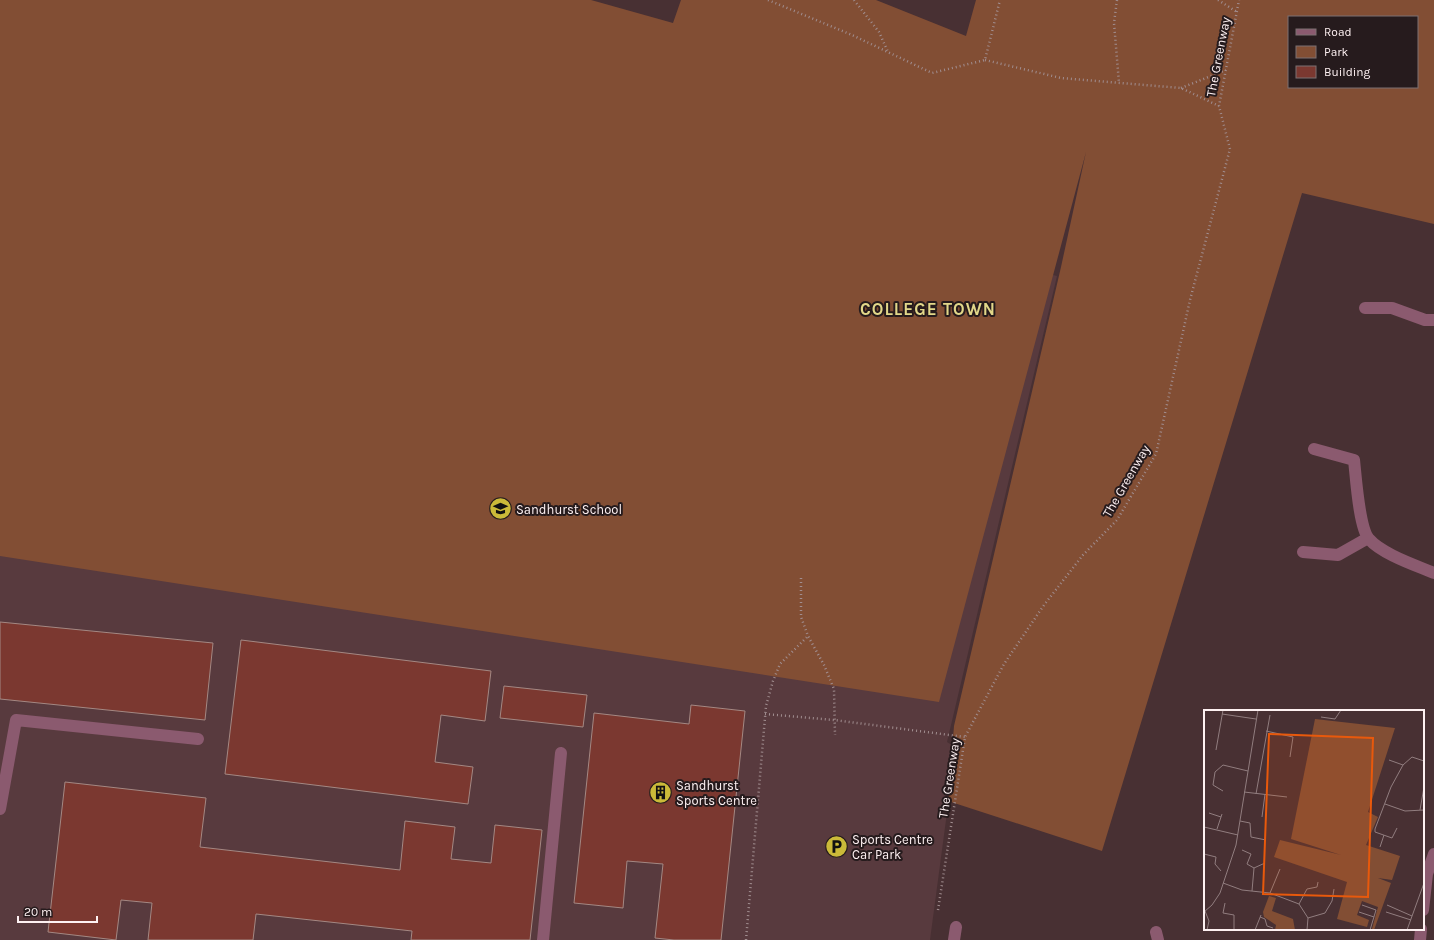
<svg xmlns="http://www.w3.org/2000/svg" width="1434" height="940" viewBox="0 0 1434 940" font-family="Karla,sans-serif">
<rect width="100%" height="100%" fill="#483033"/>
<!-- built -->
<path fill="#583a3e" d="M0,0L1057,276L947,742L955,747L956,753L948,805L930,940H0Z"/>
<!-- green -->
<path fill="#824e34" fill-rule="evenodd" d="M0,0H591L673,23L681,0H876L966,36L976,0H1434V224L1302,193L1102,851L948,801L954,726L1061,267L1086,152L939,702L0,556ZM1289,17H1417V87H1289Z"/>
<!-- building -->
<path fill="#7b3830" stroke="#a48883" d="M0,622L213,643L205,720L0,699Z
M241,640L491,671L485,721L441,715L435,762L473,767L468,804L225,774Z
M504,686L587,695L583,727L500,718Z
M691,705L745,711L721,940H674L655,938L663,864L627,861L623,908L574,903L594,713L689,724Z
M65,782L206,798L200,847L400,870L405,821L455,827L451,859L491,863L495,825L542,830L530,940H411L412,931L256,914L253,940H148L152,903L121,900L116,940L48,932Z"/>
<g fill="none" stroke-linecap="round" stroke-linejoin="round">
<!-- path -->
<path stroke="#a18e90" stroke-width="2.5" stroke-dasharray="1 3" stroke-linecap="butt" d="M768,0L852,35L932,73L985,60L1000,0
M854,0L879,32L888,52
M1117,0L1114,23L1119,83
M1218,0L1237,12
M985,60L1061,78L1181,88L1219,106
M1181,88L1226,70
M801,578V617L808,636L824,665L834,689L835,735
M765,714L834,720L965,737
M938,910L965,737L1004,664L1044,605L1083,555L1117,520L1156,454L1190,300L1230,149L1219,106L1239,0
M746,940L766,706L773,681L780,664L808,636"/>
<!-- lane -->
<path stroke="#8b5a6f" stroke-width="12" d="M1365,308H1392L1425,320H1434
M0,809L16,720L198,739
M1156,932L1158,940
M543,940L561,753"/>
<!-- street -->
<path stroke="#8b5a6f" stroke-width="12" d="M1314,449L1354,460C1356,477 1359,528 1369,539C1382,554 1415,565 1434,573
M1303,552L1338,555L1368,538
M1423,910L1427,874L1434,854
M954,940L956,927
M1420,940L1421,929"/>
</g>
<!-- icons -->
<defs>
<symbol id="school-disc" viewBox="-11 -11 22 22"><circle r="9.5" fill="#cbba39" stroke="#261b1d"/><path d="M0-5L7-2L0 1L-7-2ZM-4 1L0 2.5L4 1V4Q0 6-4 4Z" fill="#111"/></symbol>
<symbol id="building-disc" viewBox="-11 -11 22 22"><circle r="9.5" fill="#cbba39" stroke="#261b1d"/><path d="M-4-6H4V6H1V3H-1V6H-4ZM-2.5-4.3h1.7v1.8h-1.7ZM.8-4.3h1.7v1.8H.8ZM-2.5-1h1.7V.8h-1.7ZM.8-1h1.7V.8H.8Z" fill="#111"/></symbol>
<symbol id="parking-disc" viewBox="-11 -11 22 22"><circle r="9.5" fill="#cbba39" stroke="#261b1d"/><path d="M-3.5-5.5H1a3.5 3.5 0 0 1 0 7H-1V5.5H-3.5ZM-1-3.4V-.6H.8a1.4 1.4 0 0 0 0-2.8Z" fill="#111"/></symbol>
</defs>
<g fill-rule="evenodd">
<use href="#school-disc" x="488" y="496" width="25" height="25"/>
<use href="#building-disc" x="648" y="780" width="25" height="25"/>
<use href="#parking-disc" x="824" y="834" width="25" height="25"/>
</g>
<g text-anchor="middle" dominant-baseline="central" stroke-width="4" stroke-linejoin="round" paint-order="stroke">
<!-- street labels -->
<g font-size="13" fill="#fef1f2" stroke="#261b1d">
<text transform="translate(1218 57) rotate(-79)">The Greenway</text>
<text transform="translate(1126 481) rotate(-60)">The Greenway</text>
<text transform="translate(949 778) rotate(-81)">The Greenway</text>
</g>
<!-- poi labels -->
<g font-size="13" fill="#fef1f2" stroke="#261b1d" text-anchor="start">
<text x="516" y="509">Sandhurst School</text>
<text x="676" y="785">Sandhurst<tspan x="676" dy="15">Sports Centre</tspan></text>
<text x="852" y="839">Sports Centre<tspan x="852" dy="15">Car Park</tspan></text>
</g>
<!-- district labels -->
<g font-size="17" font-weight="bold" letter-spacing="1" fill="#e2d789" stroke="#261b1d">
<text x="928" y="309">COLLEGE TOWN</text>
</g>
</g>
<!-- overview -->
<g transform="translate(1204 710)">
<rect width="220" height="220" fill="#483033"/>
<path d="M111,9L191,18L164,102L174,107L162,135L196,146L188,170L174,168L187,173L170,220L168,219L174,197L158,191L153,205L165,210L163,217L133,209L143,172L70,147L76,130L137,145L87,129ZM65,186L72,188L68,201L89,209L91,220H71L72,215L60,207L59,202Z" fill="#824e34"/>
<path fill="none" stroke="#917d7f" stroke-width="1" d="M18,4L52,9M117,7L131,9L137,0M62,21L89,27L86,47M12,40L19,0M185,50L199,55M19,81L9,75L11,62L19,55L44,61M40,82L83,87M52,84L66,5M181,94L201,101L220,100M216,100L220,77M5,103L17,107M58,107L61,84M36,111L46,113L47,127L62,130M0,117L34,125M193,118L188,128L171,122V119L187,77L199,55L208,47L220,51M13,119L18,104M176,137L180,125M38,140L47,144L43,154L50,158L48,181M0,144L12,147L11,154L17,161M50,158L61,153M19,173L38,180L66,183L95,194L104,208L103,220M66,183L76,159M21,193L19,203L30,205V220M95,194L103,179L113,177L114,172M158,195L172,200L166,220M183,195L208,206M1,201L5,211L3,220M0,202L8,195L16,183L32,135L54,0M155,202L170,207M182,202L207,210M56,207L61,209L63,216L69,218M104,208L121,203L128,191L130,179M51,220L57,205M203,220L220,173"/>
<path fill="#e8590c" fill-opacity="0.15" stroke="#e8590c" stroke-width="2" d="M65,24L169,28L164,187L59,184Z"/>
<rect width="220" height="220" fill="none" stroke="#fef1f2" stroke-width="2"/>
</g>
<!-- legend -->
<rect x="1288" y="16" width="130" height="72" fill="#261b1d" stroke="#7c7172"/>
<rect x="1296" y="29" width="20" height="6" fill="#8b5a6f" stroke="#7c7172"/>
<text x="1324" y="36" font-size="12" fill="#fef1f2">Road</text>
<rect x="1296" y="46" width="20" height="12" fill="#824e34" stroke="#7c7172"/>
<text x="1324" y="56" font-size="12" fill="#fef1f2">Park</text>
<rect x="1296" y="66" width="20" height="12" fill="#7b3830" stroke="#7c7172"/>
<text x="1324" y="76" font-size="12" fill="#fef1f2">Building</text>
<!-- scale -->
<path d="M18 916v6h79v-6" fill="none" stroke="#fef1f2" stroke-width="2"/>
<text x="24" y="916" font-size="12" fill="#fef1f2" stroke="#261b1d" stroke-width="3" paint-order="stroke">20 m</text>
</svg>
